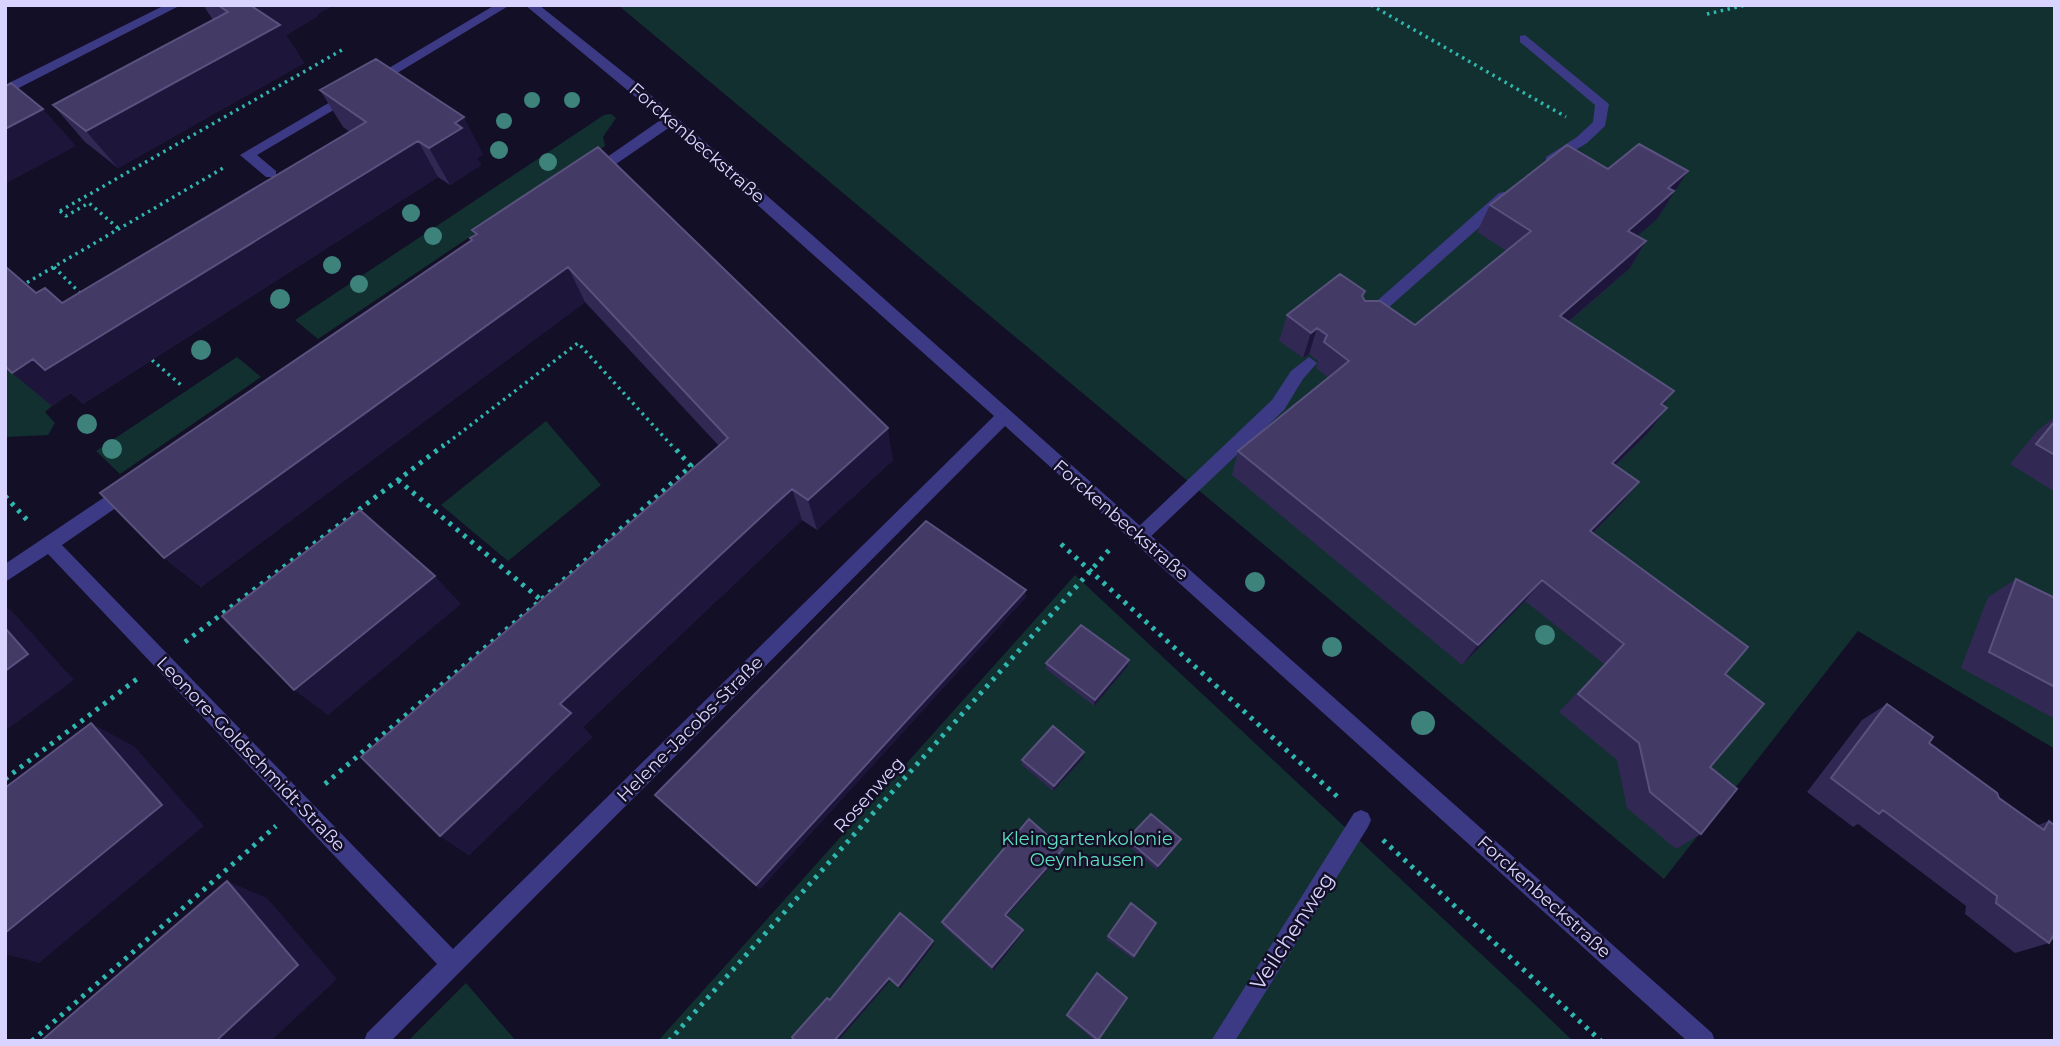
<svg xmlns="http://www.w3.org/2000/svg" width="2060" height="1046" viewBox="0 0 2060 1046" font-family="Montserrat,sans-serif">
<rect width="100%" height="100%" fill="#130f26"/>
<!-- green -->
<path fill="#12302f" d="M618,5H2055V749L1858,631L1664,879Z
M611,114L616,118L603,137L605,146L318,339L295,320L604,115Z
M237,357L261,377L120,474L96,451Z
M12,368L52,406L45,412L55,423L48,435L5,437V372Z
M546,421L601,485L508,561L441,505Z
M1075,575L1527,997L1573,1041H658Z
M466,983L516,1041H408Z"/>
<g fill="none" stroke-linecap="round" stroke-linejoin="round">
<!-- path-far1 -->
<path stroke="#2fb8b0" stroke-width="3.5" stroke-dasharray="2.5 4.5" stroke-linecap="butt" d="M1371,5L1566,117
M1707,14L1746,5
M60,211L342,50
M60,211L66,216L89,203L119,229
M54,267L83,296
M21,286L225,167
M152,360L181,385
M442,447L578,343L673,447"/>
<!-- path -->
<path stroke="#2fb8b0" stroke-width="5" stroke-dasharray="3.5 6" stroke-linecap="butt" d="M398,480L541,600
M5,496L28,521
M1061,544L1341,800
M185,642L444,445
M5,779L137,679
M325,784L541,600L691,466L672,445
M1383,840L1601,1041
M32,1041L276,826
M669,1041L1110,549"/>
<!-- lane -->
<path fill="#3d3a85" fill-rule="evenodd" d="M495,5H510L379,84L374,85L367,81Z
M1525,35L1609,104L1605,126L1587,143L1551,165L1546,163V157L1577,137L1593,122L1595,105L1520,42V36Z
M349,91L354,92V98L257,155L276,171V177H266L240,155Z
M1504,192L1511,197L1509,201L1370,324H1360L1357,320L1360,316L1499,193Z
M1309,357L1317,363L1303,379L1284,410L1146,541L1140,544L1134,541L1131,536L1134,531L1272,400L1291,371Z
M1361,810L1368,813L1371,820L1368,827L1235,1041H1211L1354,813Z"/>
<!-- street -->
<path fill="#3d3a85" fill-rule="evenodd" d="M165,5H181L5,95V85Z
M525,5H539L638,84L811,234L1712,1033L1715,1041H1687L1005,426L391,1041H364L367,1033L437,964L48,554L5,582V564L124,484H136L139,489L136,494L62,545L453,949L994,416L670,127L597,177H587V171L662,119Z"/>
</g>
<!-- trees -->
<g fill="#3d827b">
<circle cx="532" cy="100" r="8"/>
<circle cx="572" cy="100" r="8"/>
<circle cx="504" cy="121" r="8"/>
<circle cx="499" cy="150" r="9"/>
<circle cx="548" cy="162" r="9"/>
<circle cx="411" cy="213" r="9"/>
<circle cx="433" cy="236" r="9"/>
<circle cx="332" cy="265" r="9"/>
<circle cx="359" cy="284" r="9"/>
<circle cx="280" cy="299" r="10"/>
<circle cx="201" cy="350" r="10"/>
<circle cx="87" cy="424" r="10"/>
<circle cx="112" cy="449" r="10"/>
<circle cx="1255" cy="582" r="10"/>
<circle cx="1545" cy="635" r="10"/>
<circle cx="1332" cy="647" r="10"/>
<circle cx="1423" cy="723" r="12"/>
</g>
<!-- wall -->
<path fill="#312854" d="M203,5H334L317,14L318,16L286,35L304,63L118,168L85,142L53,105L213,20Z
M320,90L483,154L477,158L481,165L450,185L438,177L83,404L71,393L52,406L12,373L36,293L62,303L350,132L343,127Z
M598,147L893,460L817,530L802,520L783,538L583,727L592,737L469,855L440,836L719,446L585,302L201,587L164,558L472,241L470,238L475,235L472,230Z
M1608,169L1671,199L1668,201L1657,219L1637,236L1646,241L1630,268L1569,322L1667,408L1648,433L1616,465L1639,482L1620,505L1593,533L1725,674L1701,834L1676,849L1627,808L1617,760L1559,712L1604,664L1525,601L1462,665L1232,475L1238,451L1329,378L1316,368L1318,361L1309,354L1303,358L1279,341L1287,315L1365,291L1363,297L1365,301L1415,325L1507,251L1477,232L1490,205Z
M2055,417V492L2010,464L2037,431Z
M2016,579L2055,598V719L1961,668L1988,597Z
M1026,597L760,889L655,795Z
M1129,660L1128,666L1094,706L1046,669V663Z
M1887,704L1929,743L1999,798L2038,825L2049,821V943L2015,953L1965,914L1966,906L1858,824L1853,827L1807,792L1862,720Z
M1084,752V757L1053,791L1022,765V760Z
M1127,839H1181L1179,843L1157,870L1126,844Z
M1063,849L1062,853L1007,916L1023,930V933L993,971L943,926L942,922Z
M1155,926L1133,959L1107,940L1108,936Z
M1126,1001L1098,1041H1095L1067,1017V1015Z"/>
<!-- shaded-wall -->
<path fill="#1d163a" d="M250,5H334L317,14L318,16L286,35L304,63L118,168L86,131Z
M43,109L76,146L5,184V129Z
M464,117L483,154L477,158L481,165L450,185L429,148L455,123Z
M418,141L438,177L83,404L71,393L52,406L12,373L33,359Z
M1688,171L1657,219L1612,258L1628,231L1668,188Z
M1646,241L1630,268L1545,342L1560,316Z
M568,267L585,302L201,587L164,558Z
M1317,328L1309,354L1303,358L1311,333Z
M1674,391L1655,416L1661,404Z
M1667,408L1648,433L1594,486L1612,463Z
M888,428L893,460L817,530L808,500Z
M1639,482L1620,505L1572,554L1590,531Z
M792,489L802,520L583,727L592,737L469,855L440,836L560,704Z
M435,576L461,604L328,715L294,690Z
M1542,580L1525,601L1462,665L1478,645Z
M1026,590V597L760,889L756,885Z
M5,607L11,610L74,680L5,731Z
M1129,660L1128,666L1094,706L1095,700Z
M91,723L135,747L204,826L39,963L5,954V933Z
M1084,752V757L1053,791L1054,786Z
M1181,839L1179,843L1157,870L1158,866Z
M1063,849L1062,853L1005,918V915Z
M227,881L267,898L337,979L271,1041H216Z
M1023,930V933L993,971L992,967Z
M933,941L934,944L900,989L898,986Z
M889,978L890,981L838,1041H834Z"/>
<!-- building -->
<path fill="#433a66" stroke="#5a527e" stroke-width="2" d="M218,5H250L280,25L86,131L53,105L228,12Z
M376,59L464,117L455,123L462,128L429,148L418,141L45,370L33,359L12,373L5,366V268L6,267L36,293L45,288L62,303L366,122L320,90Z
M11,83L43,109L5,129V87Z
M1639,144L1688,171L1668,188L1674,191L1628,231L1646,241L1560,316L1674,391L1661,404L1667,408L1612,463L1639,482L1590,531L1748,647L1725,674L1764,704L1710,767L1737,789L1701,834L1650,792L1639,743L1578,694L1624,644L1542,580L1478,645L1238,451L1349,361L1324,342L1327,335L1317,328L1311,333L1287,315L1340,274L1365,291L1362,296L1365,301H1380L1415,325L1531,231L1490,205L1567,145L1608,169Z
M598,147L888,428L808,500L792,489L772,507L560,704L571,713L440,836L361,757L728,438L568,267L164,558L100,493L472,240L470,238L477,234L472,230Z
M2055,421V455L2036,444Z
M360,510L435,576L294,690L222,616Z
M926,521L1026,590L756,885L655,795Z
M2016,579L2055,598V687L1989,652Z
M1081,625L1129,660L1095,700L1046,663Z
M5,628L28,654L5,671Z
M1887,704L1933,737L1929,743L1997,793L1999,798L2044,830L2049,821L2055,826V933L2049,943L1996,903L1997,896L1883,810L1879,814L1831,778Z
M91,723L162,805L5,933V788Z
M1053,726L1084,752L1054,786L1022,760Z
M1151,814L1181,839L1158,866L1127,839Z
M1029,819L1063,849L1005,915L1023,930L992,967L942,922Z
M227,881L298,965L216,1041H41Z
M1131,903L1156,923L1134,956L1108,936Z
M900,913L933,941L898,986L889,978L834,1041H795L792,1037L827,998L830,1000Z
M1097,973L1127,998L1098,1040L1067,1015Z"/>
<g text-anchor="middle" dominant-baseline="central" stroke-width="5" stroke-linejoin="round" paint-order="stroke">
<!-- street labels -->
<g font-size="18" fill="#d9d4ff" stroke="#130f26">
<text transform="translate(697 143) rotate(41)">Forckenbeckstraße</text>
<text transform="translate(1121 520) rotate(41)">Forckenbeckstraße</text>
<text transform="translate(690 729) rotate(-45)">Helene-Jacobs-Straße</text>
<text transform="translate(251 754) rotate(46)">Leonore-Goldschmidt-Straße</text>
<text transform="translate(869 795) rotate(-48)">Rosenweg</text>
<text transform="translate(1544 897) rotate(42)">Forckenbeckstraße</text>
</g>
<!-- park labels -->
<g font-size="18" fill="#5fe0c0" stroke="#130f26">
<text x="1087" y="839">Kleingartenkolonie<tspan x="1087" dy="21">Oeynhausen</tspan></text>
</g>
<!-- near-street labels -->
<g font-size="21" fill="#d9d4ff" stroke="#130f26">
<text transform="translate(1292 931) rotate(-57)">Veilchenweg</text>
</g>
</g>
<!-- border -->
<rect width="2060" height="1046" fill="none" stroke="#d9d4ff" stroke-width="14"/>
</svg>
